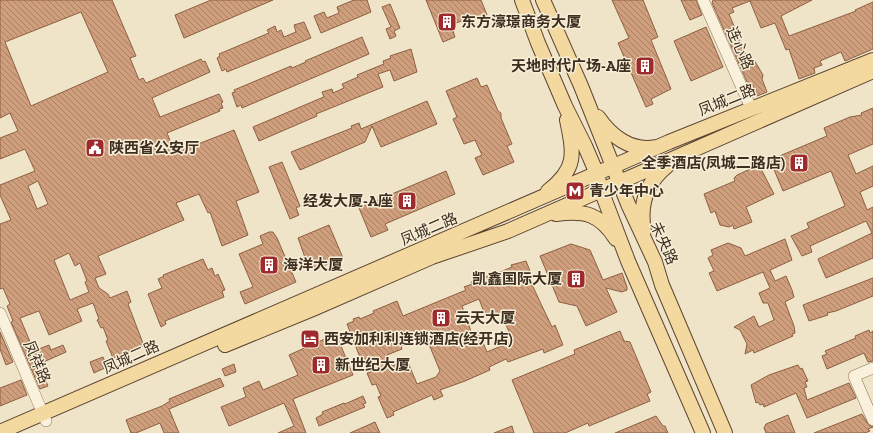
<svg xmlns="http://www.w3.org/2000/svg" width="873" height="433" viewBox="0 0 873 433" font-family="'Zilla Slab','Noto Sans SC',serif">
<defs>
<pattern id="building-back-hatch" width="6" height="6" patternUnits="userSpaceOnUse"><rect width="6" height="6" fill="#cf9f7d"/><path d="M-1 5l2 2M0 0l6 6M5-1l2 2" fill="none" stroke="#a98266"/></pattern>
</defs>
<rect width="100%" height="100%" fill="#f0e4c8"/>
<!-- building -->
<path fill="url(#building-back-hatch)" stroke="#8d5f41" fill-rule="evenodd" d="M0,0H112L136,56L130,58L139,80L143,78L146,83L201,59L203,62L205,61L210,72L152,98L160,117L219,94L223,102L221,103L223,108L219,109L220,111L167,133L175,153L234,130L259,192L236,201L248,235L222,246L210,212L208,213L199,194L176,203L184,220L98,256L106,274L95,278L99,288L108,294L110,298L127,291L131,302L128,304L144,346L113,358L106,341L108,340L103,327L101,328L97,320L99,319L93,303L77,309L82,321L49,335L39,311L20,318L34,351L49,345L51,350L63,345L66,352L39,364L48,386L40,389L11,322L13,321L7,306L10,304L3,288L0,289V224L11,220L0,195V185L35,171L25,149L0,159V138L18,131L10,113L0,118ZM81,12L108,72L31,106L5,42ZM38,181L48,204L37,209L28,186ZM69,253L75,266L80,263L87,281L85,282L89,292L70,300L54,260Z
M211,0H273L184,38L175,15Z
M354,0H367L371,12L321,33L314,16L324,12L327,18L339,13L337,7Z
M426,0H481L487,15L466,23L464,20L451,25L455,37L443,42Z
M612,0H643L658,37L651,40L671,89L651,99L653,104L646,107L618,43L629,38Z
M681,0H696L702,15L690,20Z
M713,0H812L781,16L789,36L856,11L855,10L873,2V49L845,61L841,52L820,61L822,65L814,68L815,73L799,79L789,49L786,50L775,23L761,28L750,1L732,8L734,12L729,14L749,62L754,60L763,75L762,79L767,92L757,96L752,83L748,84L712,3Z
M390,4L400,28L394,31L396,36L390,39L386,29L391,27L382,7Z
M304,22L311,38L227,72L226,69L222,71L217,58L220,56L219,54L269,33L267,30L275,26L277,32L281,30L284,37L296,32L294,25Z
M706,27L723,67L691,81L674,41Z
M362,37L369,54L242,108L241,105L237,107L232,93L235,92L234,90L291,66L292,68L306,62L305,61Z
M411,49L417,72L394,81L390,70L378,74L383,87L316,114L317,116L259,141L253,127L319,99L324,97L322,92L332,89L333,93L344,88L342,84L358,77L357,75L384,64L383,61L391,58L390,56Z
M477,78L481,87L487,85L498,111L501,113V118L512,144L507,146L514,162L483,175L475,158L482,155L475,140L464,144L453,119L457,117L446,91Z
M427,101L437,124L381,147L372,126L365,142L300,170L291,152L352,128L351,126L359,123L361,129Z
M873,108V144L848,155L856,174L873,166V186L860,192L867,210L873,207V258L826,278L818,259L872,233L866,221L810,246L812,252L802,256L791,236L809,228L807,223L845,206L831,171L783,191L770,160L827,136L824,128L850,117L862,115L861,113Z
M282,162L300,206L296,208L299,215L290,219L269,167Z
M757,166L758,168L760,167L774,194L746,207L752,222L734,229L733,225L729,227L720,225L715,211L711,213L704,194L735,181L734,178L737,175Z
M446,171L455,194L385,224L388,230L371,237L359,208Z
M329,225L343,258L318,268L312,266L307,263L298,238Z
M269,232H273L277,238L296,282L245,304L240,292L253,287L239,254L263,244L260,236Z
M785,239L792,260L770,270L775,281L786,276L792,290L794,297L785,302L794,326L795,333L792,334L793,336L754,353L753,350L745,354L747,344L740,330L734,327L754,316L759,327L774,320L768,303H763L759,293L770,288L763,272L717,291L709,273L714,271L708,258L713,255L711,250L728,243L741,248L745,256Z
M571,244L590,250L603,280L622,273L627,287V290L622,292L606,288L617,312L586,326L577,306L559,302L540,256Z
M203,259L208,270L212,268L215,276L218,274L225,290L222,291L224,297L165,321L166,324L161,327L148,294L162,288L158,279L164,276L163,275Z
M526,261L532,276L529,278L541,304L552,327L555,325L563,345L544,353L543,349L508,362L506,359L489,367L490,370L465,381L440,390L443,396L434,400L432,395L393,412L394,415L387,418L378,397L381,396L376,384L372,385L367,373L371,372L365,358L361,360L347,324L354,321L353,319L359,317L360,319L374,313L373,311L397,301L403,316L466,290L464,287L472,284L471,282L478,279V281L497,271L498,273L512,267L511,265ZM479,299L486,317L490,315L491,317L501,313L513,341L487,352L478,331L472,334L462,306ZM423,337L428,342L440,371L436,377L417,384L407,360L392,366L387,355L402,349L401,346Z
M873,278V296L836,311L827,313L828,315L809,321L803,305Z
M869,330L870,333L873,331V361L868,362L864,353L827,369L822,356L827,354L825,351L856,338L855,336Z
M620,331L624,341L630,342L651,392L647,394L650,401L589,426L588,423L565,433H534L512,380L575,354L574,350Z
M0,332L13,362L6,365L0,349Z
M336,334L353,375L293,399L306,433H278L294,426L284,403L229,426L221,407L246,397L243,388L259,381L263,390L298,375L289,355Z
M103,357L107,367L94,373L90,362Z
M234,364L236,372L225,376L222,369Z
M798,365L800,369L802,368L808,381L805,382L807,387L804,388L807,400L849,383L856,398L807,418L796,393L764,407L763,404L760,405L758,402L756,403L751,385L769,375Z
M220,378L224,386L169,409L179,433H164L160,423L136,433H131L126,420L162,406L170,401L169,399Z
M21,380L27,395L0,406V388Z
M363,396L366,403L363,404L365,407L319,426L316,418L323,414L322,412L344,403L345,404Z
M862,414L869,425L873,427L868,429L870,431L865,433H814Z
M788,415L795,433H766L764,428L766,424Z
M656,416L663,426H665L668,433H615Z
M375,422L380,433H350Z
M512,426L514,433H494Z"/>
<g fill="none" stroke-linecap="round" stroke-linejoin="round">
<defs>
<path id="minor" d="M703,0L751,108
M0,313L46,421
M873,368L854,376L873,420"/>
<path id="major" d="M522,0L538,43L565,106L585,146L597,174L601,190L628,261L703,433
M543,0L581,86L628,204L655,262L662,285L725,433
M598,117C611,136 631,152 656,147
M548,191C577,169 574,154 567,120
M556,214C585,210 600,214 616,239
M644,231C639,205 646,183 667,166
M225,345L315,308L432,257L508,231L873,71
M0,432L669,142L873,60"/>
</defs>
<!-- minor casing -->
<use href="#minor" stroke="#8d765c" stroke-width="12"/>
<!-- major casing -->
<use href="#major" stroke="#5b4430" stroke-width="16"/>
<!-- minor -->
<use href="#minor" stroke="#faf1dc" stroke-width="11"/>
<!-- major -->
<use href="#major" stroke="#f3d9a0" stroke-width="14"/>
</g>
<!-- icons -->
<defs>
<symbol id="building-square" viewBox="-11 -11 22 22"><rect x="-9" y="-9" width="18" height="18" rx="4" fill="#9e2a2b" stroke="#f7eed8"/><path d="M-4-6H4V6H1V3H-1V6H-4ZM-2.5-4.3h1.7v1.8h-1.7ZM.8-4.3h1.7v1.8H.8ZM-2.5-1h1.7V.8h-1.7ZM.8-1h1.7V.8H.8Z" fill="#fff"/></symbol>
<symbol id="civic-square" viewBox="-11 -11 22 22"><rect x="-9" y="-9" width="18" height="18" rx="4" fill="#9e2a2b" stroke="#f7eed8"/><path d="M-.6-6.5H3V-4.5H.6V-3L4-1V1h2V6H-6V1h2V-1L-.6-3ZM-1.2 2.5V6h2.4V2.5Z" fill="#fff"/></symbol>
<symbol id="metro-square" viewBox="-11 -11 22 22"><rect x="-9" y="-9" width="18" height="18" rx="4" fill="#9e2a2b" stroke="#f7eed8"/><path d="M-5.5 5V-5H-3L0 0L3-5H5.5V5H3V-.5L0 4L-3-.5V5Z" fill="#fff"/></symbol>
<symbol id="hotel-square" viewBox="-11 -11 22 22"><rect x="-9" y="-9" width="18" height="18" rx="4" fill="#9e2a2b" stroke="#f7eed8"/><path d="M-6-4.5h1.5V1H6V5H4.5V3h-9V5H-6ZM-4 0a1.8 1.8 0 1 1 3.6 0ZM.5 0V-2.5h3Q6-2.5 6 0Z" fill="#fff"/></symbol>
</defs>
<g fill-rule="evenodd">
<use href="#building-square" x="436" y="11" width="22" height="22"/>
<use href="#building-square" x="634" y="55" width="22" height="22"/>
<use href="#civic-square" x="84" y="137" width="22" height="22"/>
<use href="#building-square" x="788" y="152" width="22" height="22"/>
<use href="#metro-square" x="564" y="180" width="22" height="22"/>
<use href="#building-square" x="396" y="190" width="22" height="22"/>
<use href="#building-square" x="258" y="254" width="22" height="22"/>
<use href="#building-square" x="565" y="268" width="22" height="22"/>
<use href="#building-square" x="430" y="307" width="22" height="22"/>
<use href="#hotel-square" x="299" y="328" width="22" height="22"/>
<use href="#building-square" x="310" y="354" width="22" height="22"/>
</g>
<g text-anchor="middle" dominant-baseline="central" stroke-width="3" stroke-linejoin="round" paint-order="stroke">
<!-- poi labels -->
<g font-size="15" font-weight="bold" fill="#3d2e20" stroke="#f7eed8" text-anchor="start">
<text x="461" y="22">东方濠璟商务大厦</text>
<text x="631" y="66" text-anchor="end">天地时代广场-A座</text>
<text x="109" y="148">陕西省公安厅</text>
<text x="785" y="163" text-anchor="end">全季酒店(凤城二路店)</text>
<text x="589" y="191">青少年中心</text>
<text x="393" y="201" text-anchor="end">经发大厦-A座</text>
<text x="283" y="265">海洋大厦</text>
<text x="562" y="279" text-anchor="end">凯鑫国际大厦</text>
<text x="455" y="318">云天大厦</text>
<text x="324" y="339">西安加利利连锁酒店(经开店)</text>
<text x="335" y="365">新世纪大厦</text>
</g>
<!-- street labels -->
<g font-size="15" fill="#3d2e20" stroke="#f7eed8">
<text transform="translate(740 48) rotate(66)">连心路</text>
<text transform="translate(727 100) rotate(-22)">凤城二路</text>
<text transform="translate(429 229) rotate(-23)">凤城二路</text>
<text transform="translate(664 243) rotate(66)">未央路</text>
<text transform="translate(131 357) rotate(-24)">凤城二路</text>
<text transform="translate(37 362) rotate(67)">凤祥路</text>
</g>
</g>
</svg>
